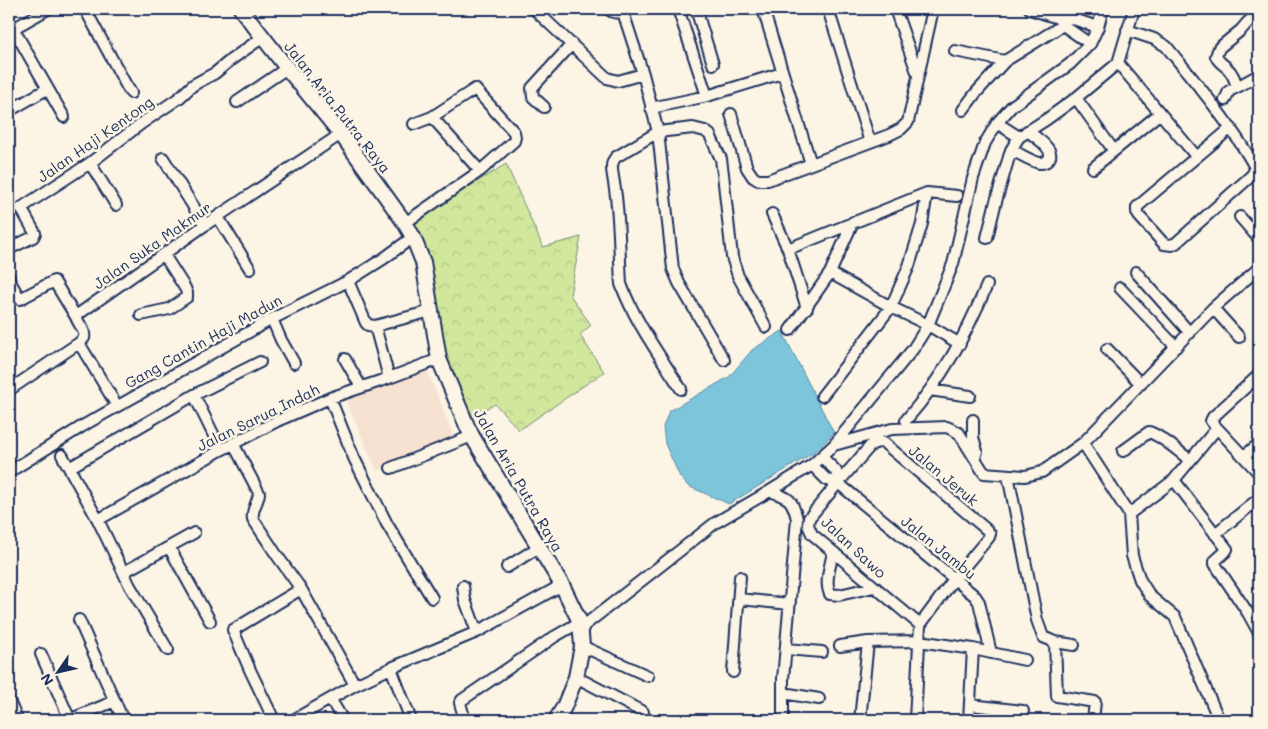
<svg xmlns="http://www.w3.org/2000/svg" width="1268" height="729" viewBox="0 0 1268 729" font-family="Mali,sans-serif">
<defs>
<pattern id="forest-crowns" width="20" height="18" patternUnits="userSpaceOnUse" patternTransform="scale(1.25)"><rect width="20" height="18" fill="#d0e79c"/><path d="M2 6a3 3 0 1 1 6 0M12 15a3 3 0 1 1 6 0" fill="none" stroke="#b2c689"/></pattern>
</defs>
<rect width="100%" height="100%" fill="#fcf5e5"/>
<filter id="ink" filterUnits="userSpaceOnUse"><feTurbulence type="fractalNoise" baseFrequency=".02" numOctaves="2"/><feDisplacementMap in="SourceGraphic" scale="10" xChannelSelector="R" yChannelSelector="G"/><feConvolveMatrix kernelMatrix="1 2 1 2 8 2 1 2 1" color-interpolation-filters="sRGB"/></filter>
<g filter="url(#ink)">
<!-- built -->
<path fill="#f7e2d1" d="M424,362L455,439L377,471L343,395Z"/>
<!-- forest -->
<path fill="url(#forest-crowns)" stroke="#768b7d" d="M506,164L543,247L581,237L570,295L591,325L580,335L604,372L519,430L495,404L466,419L447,374L410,223Z"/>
<!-- water -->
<path fill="#7bc5db" stroke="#5589a9" d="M782,331L834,433L813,453L729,504L688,486L680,477L665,444L663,427L669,411L729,377L752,350Z"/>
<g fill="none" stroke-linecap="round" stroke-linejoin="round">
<defs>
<path id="street" d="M85,9L126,85L131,93
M534,9L607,78L618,81L643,74
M608,9C613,13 616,13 623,12
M622,9L643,74L658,132L673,269L679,283L724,360
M678,9L707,96
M696,9L713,64
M763,9L811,164
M828,9L870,142
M895,9L918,75
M1030,9L1058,18L1067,17L1098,27
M1060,21L1063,25L1090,44
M13,28L64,117
M1127,30L1154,39L1166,46C1198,85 1230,123 1255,167L1254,172L1251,176L1176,243L1172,245L1164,244L1139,216L1137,212V207L1231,128
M9,31L48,9
M955,51L1005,61
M1118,63L1196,156
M1237,87L1259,75
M1076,98L1114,151
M1225,100L1229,91L1237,87C1235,80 1233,73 1227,68C1222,63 1218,62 1216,56L1219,48L1241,30L1247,23L1259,12
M237,102L287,68
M544,107L533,97L532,88L572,44
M651,108L707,96L782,73
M963,110L975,94L1005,61L1063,25L1067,17
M9,111L47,89
M731,114L747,168L753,177L758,180H768L889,135L901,129L908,122L933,9
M432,117L480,171
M997,123L1019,137
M1011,150C1019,153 1032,162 1040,163C1043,163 1046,162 1048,160C1057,150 1034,136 1027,131
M163,158L205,225
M90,163L116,205
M1093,168L1159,114
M772,214L788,249L807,308
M218,217L250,269
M1240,217L1259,239
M405,223L480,171L514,141L515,137L514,132L475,89L432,117L414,124
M987,238L995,205L1011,150L1019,137L1047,119L1076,98L1118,63L1134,9
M9,249L33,237L35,233L21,208L90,163L142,123L179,98L193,85L215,73L232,59L263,37
M788,249L927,193L957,196
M1136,272L1190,333
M830,273L891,307L928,325L960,344
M9,277V280L20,299L54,281L76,317
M348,281L366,323L368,325L375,326L431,311
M1120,288L1176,347
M1213,308L1239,337
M141,315L169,309L187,297V293L185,288L164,255
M272,319L281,340L294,363
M375,326L389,378
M790,330L830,273L853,222
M79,343L117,406
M1107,349L1141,384
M345,359L361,387
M681,389C660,356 634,320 621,284C619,251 620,216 614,183C613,174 609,164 616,157L658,132L693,128L705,131L710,135L721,159L723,174L732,257L738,276L766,327
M9,390L79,343L84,338C86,330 78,324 76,317L80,313L205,225L341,134
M930,390L970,396
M194,395L221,450
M822,396L891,307L909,266L922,224L927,193
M330,398L354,458L387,524L432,598
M906,420C942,379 966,335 987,285
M973,420V437L977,451L975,458
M1217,428L1259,473
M233,443L259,493C258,503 251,510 253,519L276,554L301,589L355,685
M1083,443L1129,514L1132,556L1140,580L1150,596L1175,617L1219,720
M834,445L892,429L947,427L959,433L984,473L1025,476L1042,472L1083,443L1213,308L1259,268
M1123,451L1149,432C1162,436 1179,452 1190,460
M62,455L98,520L130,586L168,650
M1244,456L1259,444
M822,457L836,471L838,483
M812,465L827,480L838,483L975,596L979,602L991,653
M69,468L194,395L260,362
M391,468L472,436
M9,472L86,424L272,319L348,281L383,259L413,237
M1008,475L1037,620L1043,637L1055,642L1074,645
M1174,480L1217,428L1211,421L1213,417L1259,375
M770,491C789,498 792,498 797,519L783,679V720
M1129,514L1174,480L1227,549L1225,552L1215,561V564L1248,613L1259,633
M98,520L221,450L277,421L330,398L389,378L439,359
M1215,534L1256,501
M169,547L210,621
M833,552C831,564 824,582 830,594L839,595L874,587
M507,567L539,547
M124,572L194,533
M463,586L465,600L477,632
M739,599L790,604
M79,620L123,720
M581,628L715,523L770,491L812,465L834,445L913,349L928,325L953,264L973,178L985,143L997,123L1012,106L1070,64L1090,44L1098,27L1103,9
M1055,642L1057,696L1095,702L1093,720
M582,646L648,676
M840,646L868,642L919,641L973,649L1025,660
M786,649L822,652
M41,654L70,720
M391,668L411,720
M733,672L740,577
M576,677L643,712
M783,693L819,699
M331,700L343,720
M9,701L17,720
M971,705L1023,711
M69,720L115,701
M274,720L250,670L233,630L301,589
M293,720L355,685L391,668L477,632L562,585
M465,720L460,703L462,700L554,637L580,622
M860,720L868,642
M915,720L920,625L954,579L989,537L990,534L987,530L884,443L879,442L872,444L838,483L809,518L808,525L812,534L920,625
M969,720L973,649"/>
<path id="secondary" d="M241,9L287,68L341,134L405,223L413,237L423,262L439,359L467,426L472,436L562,585L580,622L582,646L576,677L564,707L556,720"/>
</defs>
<!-- street casing -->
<use href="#street" stroke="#1b2f5e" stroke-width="14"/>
<!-- secondary casing -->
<use href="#secondary" stroke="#1b2f5e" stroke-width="18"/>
<!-- street -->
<use href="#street" stroke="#fcf5e5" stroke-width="10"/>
<!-- secondary -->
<use href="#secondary" stroke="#fcf5e5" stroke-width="14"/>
</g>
</g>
<g text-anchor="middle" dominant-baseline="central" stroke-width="5" stroke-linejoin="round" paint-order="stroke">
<!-- street labels -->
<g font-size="15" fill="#1b2f5e" stroke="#fcf5e5">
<text transform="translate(338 107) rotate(52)">Jalan Aria Putra Raya</text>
<text transform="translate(95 139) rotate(-35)">Jalan Haji Kentong</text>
<text transform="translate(152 245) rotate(-35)">Jalan Suka Makmur</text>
<text transform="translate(203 341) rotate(-29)">Gang Cantin Haji Madun</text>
<text transform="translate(258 417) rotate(-26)">Jalan Sarua Indah</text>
<text transform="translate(944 475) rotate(40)">Jalan Jeruk</text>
<text transform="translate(519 480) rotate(60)">Jalan Aria Putra Raya</text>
<text transform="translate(854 547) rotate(43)">Jalan Sawo</text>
<text transform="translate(939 547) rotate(39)">Jalan Jambu</text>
</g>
</g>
<!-- margin -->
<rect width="1268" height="729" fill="none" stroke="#fcf5e5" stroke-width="30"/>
<rect x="15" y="15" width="1238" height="699" fill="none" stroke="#1b2f5e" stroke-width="2" filter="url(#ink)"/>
<!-- north arrow -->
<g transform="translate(58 672) rotate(236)" stroke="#fcf5e5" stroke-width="4" paint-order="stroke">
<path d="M0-4L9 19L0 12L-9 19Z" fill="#1b2f5e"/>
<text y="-8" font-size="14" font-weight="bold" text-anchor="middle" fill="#1b2f5e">N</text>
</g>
</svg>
